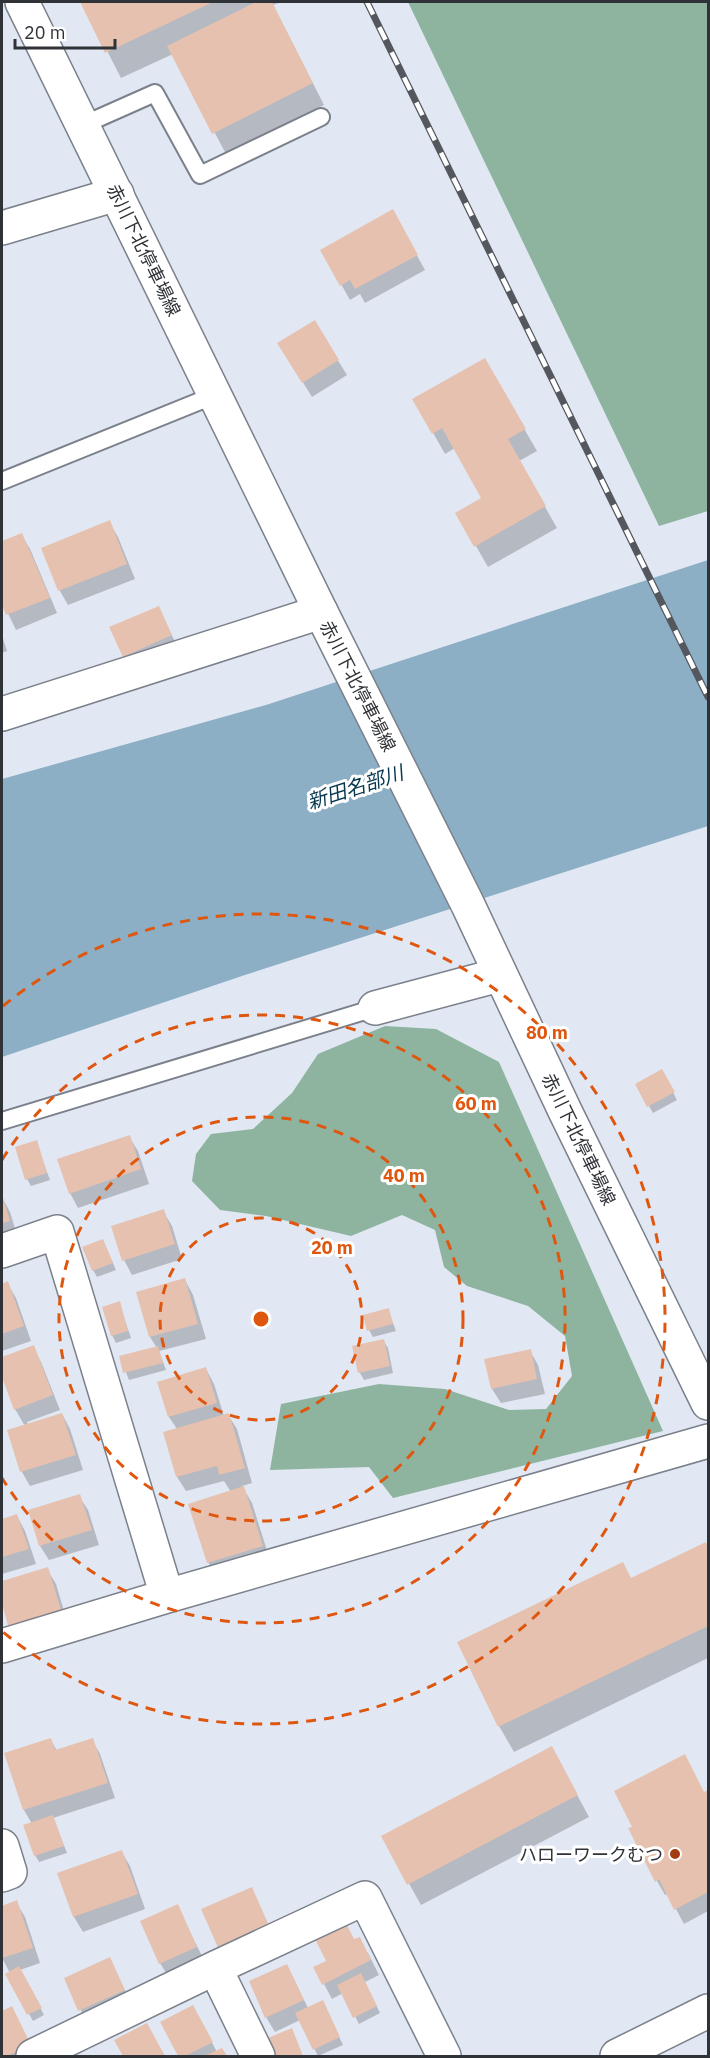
<svg xmlns="http://www.w3.org/2000/svg" width="710" height="2058" viewBox="0 0 710 2058" font-family="'IBM Plex Sans','Noto Sans JP',sans-serif">
<rect width="100%" height="100%" fill="#e1e8f3"/>
<!-- forest -->
<path fill="#8eb4a0" d="M408,2H708V511L659,526Z
M385,1026L436,1029L499,1062L663,1431L393,1498L369,1467L270,1470L281,1404L379,1384L445,1389L509,1410L546,1409L572,1376L565,1336L528,1306L467,1286L444,1267L435,1230L402,1215L351,1236L266,1216L220,1210L192,1181L196,1154L211,1134L253,1129L292,1093L318,1054Z"/>
<!-- water -->
<path fill="#8cafc5" d="M708,560V826L245,975L2,1057V779L266,705Z"/>
<!-- shadow -->
<path fill="#0003" d="M82,2H281L273,5L324,105L226,154L173,54L121,78Z
M392,211L425,270L365,303L360,294L350,300L322,250Z
M314,322L347,375L312,397L279,343Z
M484,360L537,451L519,461L557,528L488,567L457,513L483,499L455,448L445,454L414,399Z
M109,522L118,537L135,579L68,605L60,591L43,549Z
M21,534L30,549L57,613L16,630L2,601V543Z
M158,607L179,650L133,671L124,656Z
M2,635L7,651L2,653Z
M662,1071L677,1100L653,1113L637,1085Z
M129,1137L138,1151L149,1184L78,1208L70,1193Z
M36,1142L50,1180L31,1186L27,1179Z
M2,1197L10,1212L17,1235L2,1240Z
M163,1211L172,1226L182,1259L132,1275L124,1260Z
M103,1240L116,1270L97,1277L93,1270Z
M185,1280L193,1295L206,1339L159,1351L166,1370L129,1380L120,1357L157,1348L150,1337Z
M7,1283L16,1298L31,1341L2,1351V1285Z
M119,1303L131,1338L116,1343L112,1335Z
M388,1310L396,1331L373,1337L369,1330Z
M383,1340L388,1348L393,1373L364,1380L360,1373L354,1347Z
M33,1347L41,1362L60,1410L27,1422L28,1425L62,1414L70,1429L83,1470L30,1486L22,1472L9,1431L25,1426L15,1409L2,1373V1359Z
M530,1351L538,1365L545,1394L501,1403L492,1389Z
M206,1369L214,1384L224,1416L228,1415L237,1429L252,1483L242,1486L252,1503L270,1560L217,1577L208,1562L231,1492L224,1481L186,1491L177,1477V1429L169,1417L159,1383Z
M79,1496L88,1510L99,1545L49,1560L40,1546Z
M17,1516L25,1531L36,1564L2,1574V1521Z
M705,1544L708,1550V1658L514,1752L499,1726Z
M47,1569L56,1584L69,1628L11,1629L2,1599V1583Z
M51,1740L57,1751L92,1740L100,1754L115,1798L53,1818L67,1853L39,1862L35,1855L32,1824L24,1810L6,1754Z
M563,1769L589,1817L421,1905L383,1837Z
M708,1792V1911L684,1924L668,1894L665,1895L657,1881L630,1829Z
M121,1851L130,1866L145,1909L83,1932L74,1917L58,1874Z
M16,1902L25,1917L40,1963L20,1970L44,2015L33,2021L7,1974L10,1973L2,1958V1907Z
M177,1906L205,1962L169,1978L160,1963Z
M354,1941L368,1953L379,1975L365,1982L380,2013L359,2024L343,1993L332,1999L324,1984L328,1961Z
M109,1959L132,2005L88,2025L66,1979Z
M287,1966L308,2008L326,2009L343,2045L318,2056L300,2020L275,2032L266,2017Z
M11,2008L36,2056H2V2013Z
M201,2022L217,2052L221,2049L226,2056H180L162,2023Z
M155,2040L164,2056H124L116,2041Z"/>
<!-- building -->
<path fill="#e7c1af" d="M80,2H213L105,53Z
M256,2H272L313,83L212,134L167,46Z
M393,209L418,255L355,289L350,280L340,286L320,250Z
M315,320L339,360L302,383L277,343Z
M485,358L526,429L508,439L546,506L474,547L455,513L481,498L442,428L432,434L412,399Z
M110,520L127,564L58,591L41,548Z
M22,533L50,598L6,615L2,605V541Z
M159,606L172,635L123,657L109,627Z
M662,1069L675,1092L647,1107L635,1084Z
M130,1135L141,1169L69,1194L57,1159Z
M37,1140L47,1173L25,1180L15,1147Z
M2,1194L10,1221L2,1223Z
M164,1209L175,1244L122,1261L111,1226Z
M103,1239L113,1263L92,1271L82,1247Z
M185,1278L198,1324L149,1337L136,1292Z
M8,1281L24,1326L2,1334V1284Z
M120,1301L128,1331L111,1336L102,1307Z
M389,1308L393,1324L367,1331L363,1315Z
M384,1339L390,1366L358,1373L352,1346Z
M34,1345L53,1395L14,1410L2,1377V1357Z
M158,1346L163,1363L123,1373L119,1356Z
M531,1349L537,1379L491,1389L484,1359Z
M206,1367L217,1403L168,1417L157,1382Z
M62,1413L76,1455L20,1472L7,1430Z
M229,1413L245,1468L219,1475L217,1466L176,1477L163,1432Z
M244,1486L263,1546L207,1563L188,1504Z
M80,1494L92,1530L39,1546L28,1510Z
M17,1514L29,1549L2,1557V1519Z
M706,1542L708,1548V1626L498,1727L457,1642L623,1562L631,1578Z
M48,1567L62,1613L9,1629L2,1604V1581Z
M51,1738L55,1750L93,1738L108,1783L23,1810L4,1753Z
M552,1746L578,1795L407,1885L381,1836Z
M685,1754L704,1792L708,1790V1892L674,1910L659,1879L655,1882L628,1828L632,1827L614,1791Z
M53,1815L64,1846L34,1856L23,1825Z
M122,1850L138,1894L73,1917L57,1873Z
M252,1887L270,1928L219,1950L201,1909Z
M17,1900L33,1948L2,1958V1906Z
M178,1904L197,1947L159,1964L140,1921Z
M345,1921L354,1939L360,1937L371,1960L322,1985L313,1967L326,1961L314,1937Z
M110,1957L125,1990L78,2011L64,1978Z
M287,1964L304,2000L265,2018L249,1981Z
M19,1966L42,2008L27,2015L5,1974Z
M361,1973L377,2006L353,2018L337,1985Z
M323,2000L340,2037L313,2050L295,2013Z
M193,2005L213,2042L185,2056H178L160,2022Z
M12,2006L31,2045L7,2056H2V2011Z
M147,2023L165,2056H123L114,2040Z
M292,2028L303,2056H275L268,2038Z
M222,2048L227,2056H204Z"/>
<g fill="none" stroke-linecap="round" stroke-linejoin="round">
<defs>
<path id="service" d="M83,125L155,93L200,175L321,117
M2,481L215,395
M2,1121L375,1008"/>
<path id="minor" d="M2,228L117,194
M2,714L321,612
M375,1008L499,975
M2,1251L57,1232L167,1596
M2,1646L167,1596L708,1441
M2,1846L10,1872L2,1875
M215,1968L258,2056
M33,2056L215,1968L365,1898L444,2056
M617,2056L708,2011"/>
<path id="secondary" d="M22,2L321,612L468,905L565,1111L708,1403"/>
</defs>
<!-- service casing -->
<use href="#service" stroke="#7b818b" stroke-width="20"/>
<!-- minor casing -->
<use href="#minor" stroke="#7b818b" stroke-width="36"/>
<!-- secondary casing -->
<use href="#secondary" stroke="#7b818b" stroke-width="36"/>
<!-- service -->
<use href="#service" stroke="#fff" stroke-width="16"/>
<!-- minor -->
<use href="#minor" stroke="#fff" stroke-width="33"/>
<!-- secondary -->
<use href="#secondary" stroke="#fff" stroke-width="33"/>
<defs>
<path id="rail" d="M367,2L708,697"/>
</defs>
<!-- rail casing -->
<use href="#rail" stroke="#54585e" stroke-width="7"/>
<!-- rail -->
<use href="#rail" stroke="#fff" stroke-width="4.5" stroke-dasharray="14" stroke-linecap="butt"/>
</g>
<!-- distance rings -->
<g fill="none" stroke="#df570e" stroke-width="3" stroke-dasharray="10 8">
<circle cx="261" cy="1319" r="101"/>
<circle cx="261" cy="1319" r="202"/>
<path d="M2 1160A304 304 0 1 1 2 1478"/>
<path d="M3 1006A405 405 0 1 1 3 1632"/>
</g>
<!-- markers -->
<circle fill="#a23d12" stroke="#fff" stroke-width="2" cx="675" cy="1854" r="6"/>
<g text-anchor="middle" dominant-baseline="central" stroke-width="6" stroke-linejoin="round" paint-order="stroke">
<!-- street labels -->
<g font-size="18" fill="#2f3236" stroke="#fff">
<text transform="translate(144 250) rotate(64)">赤川下北停車場線</text>
<text transform="translate(358 686) rotate(63)">赤川下北停車場線</text>
<text transform="translate(579 1139) rotate(64)">赤川下北停車場線</text>
</g>
<!-- poi labels -->
<g font-size="18" fill="#2f3236" stroke="#fff" text-anchor="end">
<text x="663" y="1854">ハローワークむつ</text>
</g>
<!-- water labels -->
<g font-size="20" font-style="italic" fill="#06374e" stroke="#fff">
<text transform="translate(355 787) rotate(-18)">新田名部川</text>
</g>
</g>
<circle cx="261" cy="1319" r="9" fill="#df570e" stroke="#fff" stroke-width="3"/>
<g font-size="18" text-anchor="middle" font-weight="bold" fill="#df570e" stroke="#fff" stroke-width="6" stroke-linejoin="round" paint-order="stroke">
<text x="547" y="1039">80 m</text>
<text x="476" y="1110">60 m</text>
<text x="404" y="1182">40 m</text>
<text x="332" y="1254">20 m</text>
</g>
<!-- border -->
<rect width="710" height="2058" fill="none" stroke="#2f3236" stroke-width="6"/>
<!-- scale -->
<path d="M15 39v9h100v-9" fill="none" stroke="#2f3236" stroke-width="3"/>
<text x="24" y="39" font-size="18" fill="#2f3236" stroke="#ffffff" stroke-width="4.5" paint-order="stroke">20 m</text>
</svg>
